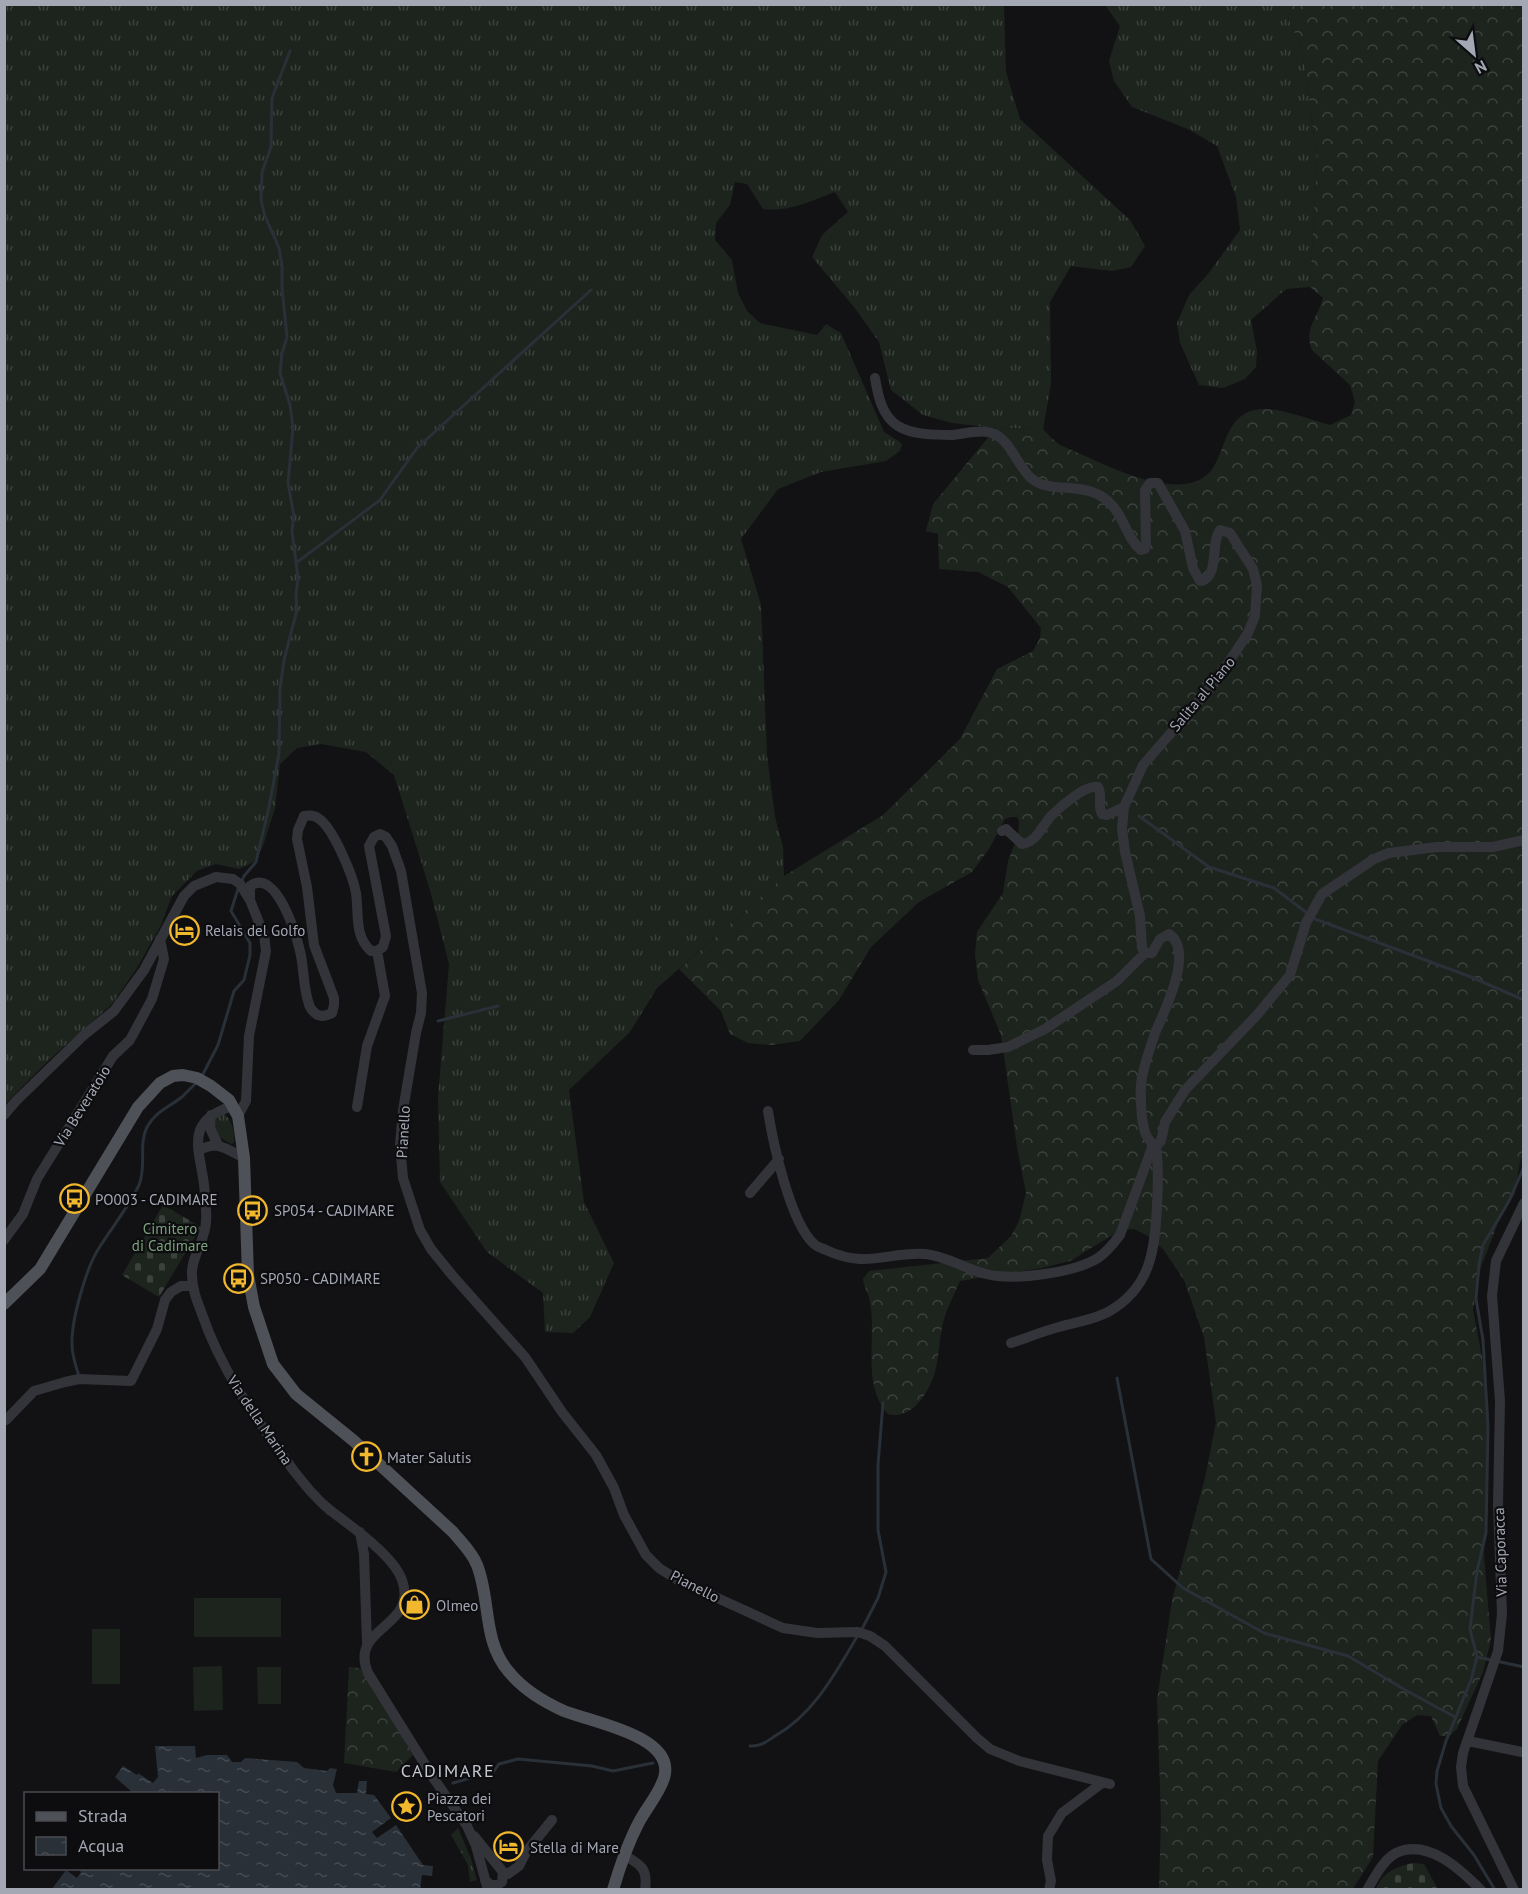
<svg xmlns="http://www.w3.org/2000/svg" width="1528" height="1894" viewBox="0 0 1528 1894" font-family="'PT Sans',sans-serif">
<defs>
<pattern id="grass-tufts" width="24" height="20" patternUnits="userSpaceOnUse" patternTransform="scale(1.5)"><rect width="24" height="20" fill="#1d241e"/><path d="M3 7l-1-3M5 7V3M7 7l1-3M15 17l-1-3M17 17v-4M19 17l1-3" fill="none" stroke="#3b413c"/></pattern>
<pattern id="forest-crowns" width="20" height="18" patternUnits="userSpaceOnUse" patternTransform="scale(1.5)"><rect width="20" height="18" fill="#1d241e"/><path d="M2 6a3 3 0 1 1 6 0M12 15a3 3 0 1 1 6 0" fill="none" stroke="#3b413c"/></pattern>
<pattern id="cemetery-stones" width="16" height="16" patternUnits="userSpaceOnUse" patternTransform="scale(1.5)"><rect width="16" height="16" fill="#1d241e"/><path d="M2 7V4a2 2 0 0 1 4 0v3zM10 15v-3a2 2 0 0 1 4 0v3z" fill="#3b413c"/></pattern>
<pattern id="water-ripples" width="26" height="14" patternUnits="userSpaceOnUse" patternTransform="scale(1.5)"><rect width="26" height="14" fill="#293038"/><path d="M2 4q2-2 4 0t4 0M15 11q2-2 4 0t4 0" fill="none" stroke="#454b53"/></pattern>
</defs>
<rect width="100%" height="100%" fill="#121214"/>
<!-- grass -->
<path fill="url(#grass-tufts)" d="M5,5H1004L1006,72L1020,119L1130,220L1145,246L1131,267L1112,271L1071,266L1050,302L1051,384L1043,429L996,428L952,423L923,415L891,390L879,342L854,307L812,257L822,235L848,212L835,192C813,200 787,213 763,209L747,184L735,182L730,205L716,223L715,240L732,260L738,293L747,311L760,323L817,335L826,324L841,333L884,432L900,442L902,445L900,451L886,461L821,472L778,489L741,539L761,604L767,755L775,817L783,847L784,876L657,988L630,1032L569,1090L584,1202L614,1263L590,1317L573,1333L545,1332L543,1293L487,1252L440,1182L438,1097L449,964L430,890L394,775L366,752L321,744L297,748L280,764L275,808L263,846L254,862L239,869L216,864L197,871L172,896L161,925L137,968L112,1004L49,1060L5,1104Z
M1105,5H1283L1303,53L1317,160L1310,287L1286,289L1251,320L1257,351L1256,367L1245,379L1223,388L1199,385L1180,343L1177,323L1189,295L1208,274L1240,230L1236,197L1217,146L1190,130L1132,107L1114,81L1109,61L1120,26Z
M224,1114C232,1119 235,1133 234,1143L231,1144L218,1136L214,1125L217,1118Z
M458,1828L471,1859L477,1880L470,1882L468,1865L451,1835Z"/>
<!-- forest -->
<path fill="url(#forest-crowns)" d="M1283,5H1523L1524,1152L1520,1162L1515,1193L1498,1223L1481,1267L1473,1310L1484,1367L1488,1439L1484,1557L1491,1640L1483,1672L1457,1729L1449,1736H1440L1431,1716L1417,1715L1402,1725L1378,1761L1373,1857L1353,1889H1159L1161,1818L1157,1700L1172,1600L1205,1478L1216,1422L1204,1337L1184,1280L1163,1249L1148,1236L1134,1229L1124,1230L1111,1236L1070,1261L1042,1268L960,1281C955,1292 949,1304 945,1316C939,1333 940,1354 935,1372C929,1392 912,1421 888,1414C861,1384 877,1338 870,1302C869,1294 864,1288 863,1279L869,1271L988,1258L1011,1236L1019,1221L1026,1193L1017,1147L1001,1035L978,980L975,955L977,932L1003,893L1008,861L1018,835L1019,821L1017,817H1011L1005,819L989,849L972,872L919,902L871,947L839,1000L800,1041L771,1045L748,1043L730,1034L721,1011L679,969L784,876L883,815L960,739L997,669L1033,651L1040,638L1041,628L1008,587L978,572L939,569L938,534L926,531L933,504L996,428L1043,429C1048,434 1054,441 1060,445C1068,449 1077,452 1085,456C1114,469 1178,500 1207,475C1226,458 1222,418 1254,410C1275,405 1309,420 1330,425L1351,415L1355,402L1350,385L1312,350C1303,331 1318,316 1323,298L1310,287L1317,160L1303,53Z
M349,1667L360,1668L413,1755L396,1772L344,1763Z"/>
<!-- cemetery -->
<path fill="url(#cemetery-stones)" d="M163,1205L201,1227L159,1297L122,1275Z
M1413,1863L1424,1864L1438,1889H1376C1383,1872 1395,1867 1413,1863Z"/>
<!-- pitch -->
<path fill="#1d241e" d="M194,1598H281V1637H194Z
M92,1629H120V1684H92Z
M222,1666L223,1710L194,1711L193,1667Z
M257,1667H281V1704H258Z"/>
<!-- water -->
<path fill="url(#water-ripples)" d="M155,1746H195L196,1758L207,1755H227L232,1762H241L245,1758L297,1762L304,1768L327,1771L330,1768L337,1769L333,1785L336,1793H357L359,1781H367L366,1794L374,1795L391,1818L372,1832L377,1838L396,1825L423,1865L433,1866L432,1876L422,1875L420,1890L52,1889L66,1870L77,1878L81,1872L78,1869L218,1868V1794L133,1793L115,1777L123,1766L137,1775L138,1773L153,1783L158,1777Z"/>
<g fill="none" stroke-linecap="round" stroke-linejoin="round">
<!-- stream -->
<path stroke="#293038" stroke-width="3" d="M296,563L380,500L417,448L591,290
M1139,816L1209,867L1274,888L1315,919L1471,977L1524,1000
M241,883L244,876L256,862L269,807L279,753L280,689L284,660L297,610L296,595L298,578L292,531L294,516L288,483L293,428L290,405L280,373L282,353L287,337L282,288V266L279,248L265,216L261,200L262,172L271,147L272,98L290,51
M438,1021L498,1006
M202,1076L218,1045L234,991L244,980L250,955V943L231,911L238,889
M79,1376C76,1367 72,1355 72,1345C71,1321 86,1268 99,1248C112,1227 128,1208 139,1185C147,1166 138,1145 147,1127C155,1112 169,1107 182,1097C187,1092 193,1086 198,1081
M1117,1378L1151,1559L1183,1588L1264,1633L1348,1656L1407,1691L1455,1717
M862,1629L878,1598L886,1572L878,1530V1465L883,1403
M1477,1657L1524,1667
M750,1746C760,1747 766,1742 775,1736C814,1714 836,1672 858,1635
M453,1783L494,1771L499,1764L518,1759L592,1766L613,1771L653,1763
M1495,1890L1474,1855L1451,1826L1441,1808L1436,1784L1437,1771L1446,1741L1471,1680L1477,1657L1470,1629L1477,1571L1486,1533L1488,1427L1483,1340L1476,1299L1479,1264L1483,1245L1509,1201L1524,1167"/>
<!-- minor -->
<path stroke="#333439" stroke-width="10" d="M875,378C878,396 882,416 898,426C912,435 936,435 952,435C963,434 977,430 988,432C1009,435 1017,466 1031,478C1050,495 1084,480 1108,501C1124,515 1126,538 1141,550L1145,549L1146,546L1145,490L1150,483H1158L1185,531L1193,568L1200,581C1220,578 1210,543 1220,530L1230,533L1253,569L1257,585L1255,616L1248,633L1217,680L1143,765L1124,807L1122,829L1125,852L1140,916L1142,948L1145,953H1152L1160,939L1169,934C1195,951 1164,1012 1155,1033C1151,1046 1146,1059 1143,1073C1139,1087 1141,1103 1142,1118C1144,1129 1145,1140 1156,1146
M1002,831L1006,829L1022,844C1037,842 1042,826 1051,816C1061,806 1085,785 1098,787C1103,796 1097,805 1102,814L1107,815L1124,807
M250,900V886C276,867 296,934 300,951C304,967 303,985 308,1001C309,1006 311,1010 315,1013C320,1018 326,1016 332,1013L334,1005V998L314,945L307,887L297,839L298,830L304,816C309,815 314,815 318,818C333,827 353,876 356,893C359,914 354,936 371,951H377L383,947L386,936L369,846L374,837L380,834L386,837L392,846L401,871L422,993L421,1013L416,1033L403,1110L400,1145L403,1178L420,1230L431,1249L452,1275L525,1357L562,1412L596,1455L614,1488L624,1515L646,1555L659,1568L678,1580L783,1628L817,1633L858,1632L870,1636L885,1646L977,1738L990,1749L1019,1761L1110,1784
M973,1050H988L1008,1047L1045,1029L1117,981L1145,953
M233,1106C179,1122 203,1154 205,1195C206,1209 208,1223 203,1236C200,1248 191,1261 192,1275C192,1289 197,1301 202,1314C222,1373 258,1421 294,1471C305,1485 316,1499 331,1511C351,1526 394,1556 402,1580C419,1628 348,1626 368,1673L434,1779L467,1826L476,1846L488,1890
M357,1107L367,1046L385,996L377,951
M768,1111C773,1143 790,1222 814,1244C817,1247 822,1248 826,1250C867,1269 886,1252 925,1254C947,1256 965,1269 986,1274C1013,1281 1074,1273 1098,1258C1107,1252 1114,1243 1120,1235L1153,1145
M4,1115L16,1101L84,1035L114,1011L144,970L184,896L194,886L216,877L233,879L240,884L250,900L264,935L266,951L249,1036L246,1101L238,1116
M211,1115L210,1128L218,1145
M1156,1146L1161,1141L1165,1122L1185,1090L1257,1015L1290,975L1306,923L1322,894L1374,859L1389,853L1437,847H1493L1524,840
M199,1150C218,1140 226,1149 244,1158
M750,1193L779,1159
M4,1240L23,1214L37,1179L74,1119L113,1056L130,1040L152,999L164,959L160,939
M1011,1343C1027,1338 1043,1331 1059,1327C1076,1322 1093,1320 1108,1312C1151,1288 1155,1250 1157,1205C1158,1186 1159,1165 1156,1146
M6,1420L34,1391L65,1382L79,1379L131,1381L157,1329L165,1300L171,1292L181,1286H192
M360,1532L364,1554L367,1643
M1468,1741L1522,1752
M474,1836L503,1872L502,1882L497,1885H491L485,1880
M624,1855C641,1865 648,1868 645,1890
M503,1872L508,1874L519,1866L526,1852L552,1820
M1049,1890L1051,1881L1047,1860L1048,1836L1062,1813L1102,1783
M1367,1890C1375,1877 1383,1860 1396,1853C1428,1838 1461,1870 1481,1890
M1514,1890L1463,1786L1461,1767L1463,1753L1498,1651L1502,1614L1498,1505L1500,1401L1492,1296L1496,1261L1524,1203"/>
<!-- major -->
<path stroke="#4f5158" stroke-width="12" d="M4,1304L40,1269L138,1107L160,1083L173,1076L183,1075L197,1078L211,1086L229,1100L238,1116L244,1158L248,1275L254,1307L273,1364L296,1394L354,1441L453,1532C461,1542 472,1552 477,1565C491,1600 482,1641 509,1672C523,1689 544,1702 564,1711C591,1722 677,1736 664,1778C659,1794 647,1807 639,1822C628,1843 620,1866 613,1890"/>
</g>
<!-- icons -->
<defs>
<symbol id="hotel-ring" viewBox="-11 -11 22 22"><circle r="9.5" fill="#0d0d0f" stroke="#f1b72d" stroke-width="1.5"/><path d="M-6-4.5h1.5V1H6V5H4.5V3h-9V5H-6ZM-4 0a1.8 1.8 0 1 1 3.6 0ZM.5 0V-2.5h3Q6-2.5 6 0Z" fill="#f1b72d"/></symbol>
<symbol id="bus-ring" viewBox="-11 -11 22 22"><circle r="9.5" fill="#0d0d0f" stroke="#f1b72d" stroke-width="1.5"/><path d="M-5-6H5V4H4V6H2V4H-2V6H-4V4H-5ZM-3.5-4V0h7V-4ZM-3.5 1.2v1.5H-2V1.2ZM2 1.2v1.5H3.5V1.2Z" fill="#f1b72d"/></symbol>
<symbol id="church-ring" viewBox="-11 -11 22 22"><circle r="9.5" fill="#0d0d0f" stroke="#f1b72d" stroke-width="1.5"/><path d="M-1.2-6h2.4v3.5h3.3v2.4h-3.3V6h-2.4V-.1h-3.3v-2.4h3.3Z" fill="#f1b72d"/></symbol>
<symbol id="shop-ring" viewBox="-11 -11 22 22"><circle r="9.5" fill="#0d0d0f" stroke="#f1b72d" stroke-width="1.5"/><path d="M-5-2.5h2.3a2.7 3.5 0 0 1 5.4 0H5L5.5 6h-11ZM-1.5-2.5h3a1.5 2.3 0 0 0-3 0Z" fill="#f1b72d"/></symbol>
<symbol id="sight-ring" viewBox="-11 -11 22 22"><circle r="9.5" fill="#0d0d0f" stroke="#f1b72d" stroke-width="1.5"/><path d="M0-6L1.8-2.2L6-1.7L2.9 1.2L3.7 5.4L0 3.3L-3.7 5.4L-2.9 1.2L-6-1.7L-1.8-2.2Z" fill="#f1b72d"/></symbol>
</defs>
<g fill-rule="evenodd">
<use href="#hotel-ring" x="168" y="914" width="33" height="33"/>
<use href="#bus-ring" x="58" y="1182" width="33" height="33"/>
<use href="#bus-ring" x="236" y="1194" width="33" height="33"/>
<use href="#bus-ring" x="222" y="1262" width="33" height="33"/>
<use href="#church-ring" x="350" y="1440" width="33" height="33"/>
<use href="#shop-ring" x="398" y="1588" width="33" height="33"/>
<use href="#sight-ring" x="390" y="1790" width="33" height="33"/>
<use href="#hotel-ring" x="492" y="1830" width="33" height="33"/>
</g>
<g text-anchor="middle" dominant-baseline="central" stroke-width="4.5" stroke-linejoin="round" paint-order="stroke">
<!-- street labels -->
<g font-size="15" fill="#a4a8b5" stroke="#0d0d0f">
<text transform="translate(1202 694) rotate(-50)">Salita al Piano</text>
<text transform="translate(82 1106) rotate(-58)">Via Beveratoio</text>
<text transform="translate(403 1132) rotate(-87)">Pianello</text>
<text transform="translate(260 1420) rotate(56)">Via della Marina</text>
<text transform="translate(1500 1552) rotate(-92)">Via Caporacca</text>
<text transform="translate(695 1586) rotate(27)">Pianello</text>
</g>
<!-- poi labels -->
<g font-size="15" fill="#a4a8b5" stroke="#0d0d0f" text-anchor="start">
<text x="205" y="930">Relais del Golfo</text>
<text x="95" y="1199">PO003 - CADIMARE</text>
<text x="274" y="1210">SP054 - CADIMARE</text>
<text x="260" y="1278">SP050 - CADIMARE</text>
<text x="387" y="1457">Mater Salutis</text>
<text x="436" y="1605">Olmeo</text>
<text x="427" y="1798">Piazza dei<tspan x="427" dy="17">Pescatori</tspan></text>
<text x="530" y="1847">Stella di Mare</text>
</g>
<!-- park labels -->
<g font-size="15" fill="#7ba07e" stroke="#0d0d0f">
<text x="170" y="1228">Cimitero<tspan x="170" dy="17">di Cadimare</tspan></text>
</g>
<!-- quarter labels -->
<g font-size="18" letter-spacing="1.5" fill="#c5c7d1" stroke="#0d0d0f">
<text x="448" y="1770">CADIMARE</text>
</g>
</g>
<!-- border -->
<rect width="1528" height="1894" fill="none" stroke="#a4a8b5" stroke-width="12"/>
<!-- legend -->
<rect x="24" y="1792" width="195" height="78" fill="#0d0d0f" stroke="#494b51" stroke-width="1.5"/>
<rect x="36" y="1812" width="30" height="9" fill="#4f5158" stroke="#494b51" stroke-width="1.5"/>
<text x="78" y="1822" font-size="18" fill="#a4a8b5">Strada</text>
<rect x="36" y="1837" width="30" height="18" fill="url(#water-ripples)" stroke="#494b51" stroke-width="1.5"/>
<text x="78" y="1852" font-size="18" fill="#a4a8b5">Acqua</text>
<!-- north arrow -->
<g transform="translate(1474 54) rotate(152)" stroke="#0d0d0f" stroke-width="4.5" paint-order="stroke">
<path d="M0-4.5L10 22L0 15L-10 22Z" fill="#a4a8b5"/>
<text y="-9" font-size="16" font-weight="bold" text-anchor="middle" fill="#a4a8b5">N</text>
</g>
</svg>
